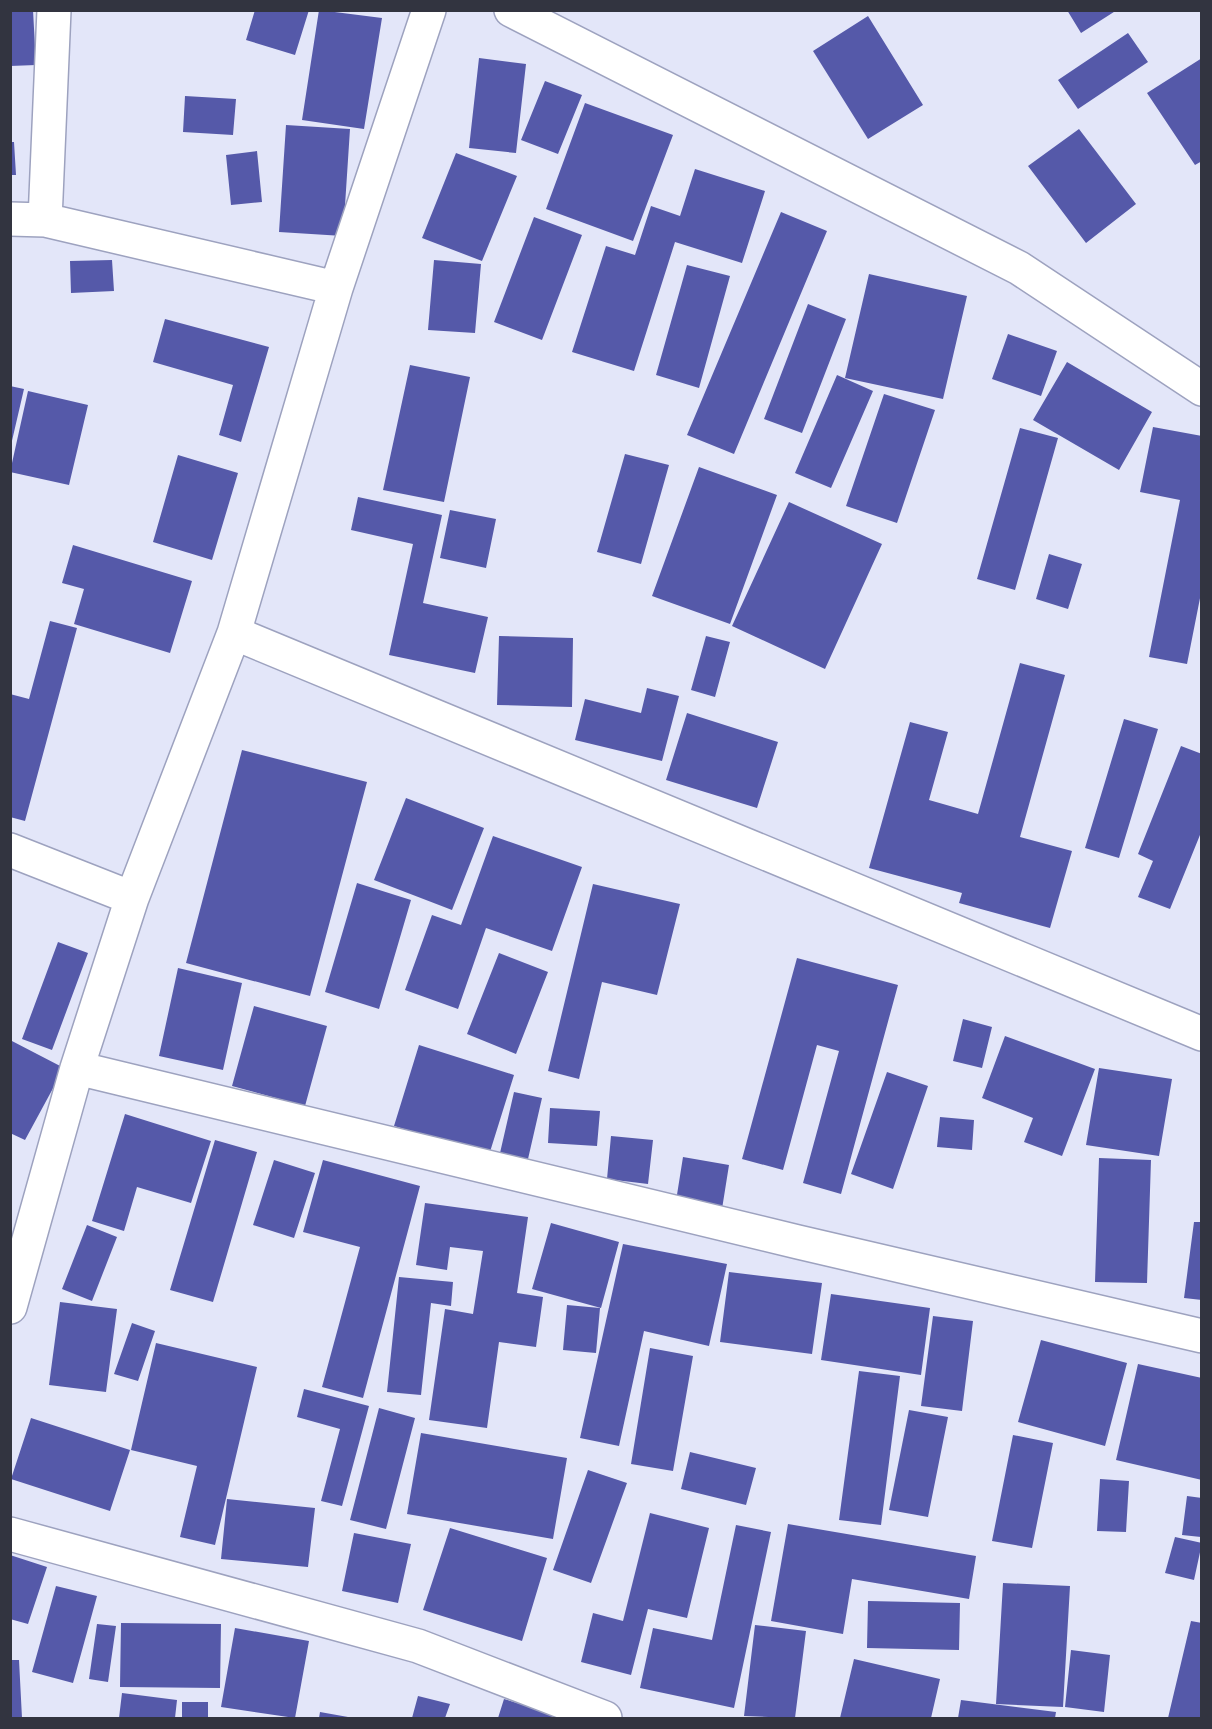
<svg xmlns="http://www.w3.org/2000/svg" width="1212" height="1729" viewBox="0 0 1212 1729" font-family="'Fira Sans',sans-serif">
<rect width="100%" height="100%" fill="#e3e6f9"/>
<!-- building -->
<path fill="#5559a9" d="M10,10H33L36,65L10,66Z
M255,10H309L295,55L246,40Z
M319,10L382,18L364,129L302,120Z
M1067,10H1117L1081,33Z
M868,16L923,105L868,139L813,51Z
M1128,33L1148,62L1078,109L1058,80Z
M479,58L526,64L516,153L469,148Z
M1202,58V161L1195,165L1147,93Z
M545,81L582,95L558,154L521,140Z
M185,96L236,99L233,135L183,132Z
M585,103L673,135L633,241L546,209Z
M286,125L350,129L343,236L279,232Z
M1079,129L1136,204L1086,243L1028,166Z
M10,142H14L16,175H10Z
M257,151L262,202L231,205L226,155Z
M456,153L517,176L482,261L422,238Z
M695,169L765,191L742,263L675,242L634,371L572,352L606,246L635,255L651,206L680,216Z
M781,212L827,231L734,454L687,435Z
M534,217L582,235L542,340L494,322Z
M112,260L114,291L71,293L70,261Z
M434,260L481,264L475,333L428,330Z
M687,265L730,276L699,388L656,375Z
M869,274L967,296L943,399L845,378Z
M808,304L846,319L802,433L764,419Z
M165,319L269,347L241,442L219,435L233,385L153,362Z
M1008,334L1057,351L1041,396L992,379Z
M1067,362L1152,412L1119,470L1033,420Z
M410,365L470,377L444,502L383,490Z
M837,375L873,391L831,488L795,473Z
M10,386L24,389L11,445H10Z
M28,391L88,405L69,485L10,472Z
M884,394L935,410L897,523L846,506Z
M1153,427L1202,436V588L1187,664L1149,657L1180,500L1140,492Z
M1020,428L1058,438L1015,590L977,579Z
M625,454L669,465L641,564L597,552Z
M178,455L238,473L212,560L153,542Z
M699,467L777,495L730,624L652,596Z
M358,497L442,515L423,603L488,617L475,673L389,655L413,544L351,530Z
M789,502L882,544L825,669L732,626Z
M450,510L496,519L486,568L440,558Z
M73,545L192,581L170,653L74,624L84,589L62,583Z
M1049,554L1082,564L1068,609L1036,599Z
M50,621L77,628L25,821L10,817V694L29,699Z
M499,636L573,638L572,707L497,705Z
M706,636L730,642L715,697L691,690Z
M1020,663L1065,675L1020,837L1072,851L1050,928L959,903L962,893L869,868L910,722L948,732L929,800L978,814Z
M647,688L679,696L662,761L575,740L585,699L641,713Z
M687,713L778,742L757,808L666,780Z
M1124,719L1158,729L1119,858L1085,848Z
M1181,746L1202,754V830L1170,909L1138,897L1153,861L1138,854Z
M242,750L367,782L310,996L186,963Z
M406,798L484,828L452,910L374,880Z
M493,836L582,867L552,951L486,928L458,1009L405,990L432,915L461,925Z
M357,883L411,900L379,1009L325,992Z
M593,884L680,904L657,995L602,982L579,1079L548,1071Z
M58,942L88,953L52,1050L22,1039Z
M499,953L548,972L516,1054L467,1034Z
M797,958L898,985L841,1194L803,1183L839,1051L817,1045L783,1170L742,1159Z
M178,968L242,983L223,1070L159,1056Z
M254,1006L327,1026L305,1106L232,1086Z
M963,1019L992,1027L982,1068L953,1061Z
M1005,1036L1095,1069L1062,1156L1024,1142L1033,1118L982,1098Z
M10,1040L64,1068L25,1140L10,1133Z
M419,1045L514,1075L489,1155L394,1126Z
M1099,1068L1172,1079L1159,1156L1086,1145Z
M887,1072L928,1086L893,1189L851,1174Z
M514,1092L542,1098L528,1159L500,1153Z
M550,1108L600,1111L597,1146L548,1143Z
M125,1114L211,1141L191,1203L137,1187L124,1231L92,1221Z
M940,1117L974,1120L972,1150L937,1147Z
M611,1136L653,1140L648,1184L607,1179Z
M215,1140L257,1152L213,1302L170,1290Z
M683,1157L729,1165L722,1209L676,1201Z
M1099,1158L1151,1160L1147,1283L1095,1282Z
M274,1160L315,1173L294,1238L253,1225Z
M323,1160L420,1186L363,1398L322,1387L360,1247L303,1232Z
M425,1203L528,1217L517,1293L543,1297L536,1347L499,1342L487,1428L429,1420L445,1309L473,1314L483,1251L450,1247L447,1270L416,1265Z
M1194,1222H1202V1300L1184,1298Z
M551,1223L619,1242L601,1308L532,1289Z
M87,1225L117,1237L92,1301L62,1289Z
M623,1244L727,1264L709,1346L644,1331L619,1446L580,1438Z
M729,1272L822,1283L812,1354L720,1342Z
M399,1277L453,1282L451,1306L431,1303L421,1395L387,1392Z
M831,1294L930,1308L921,1375L821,1360Z
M60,1302L117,1309L106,1392L49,1385Z
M567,1305L600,1308L596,1353L563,1350Z
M933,1316L973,1321L962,1411L921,1406Z
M132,1323L155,1331L138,1381L114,1374Z
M1041,1340L1127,1363L1105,1446L1018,1422Z
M156,1343L257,1367L215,1545L180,1537L197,1466L131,1450Z
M650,1348L693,1356L673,1471L631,1464Z
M1138,1364L1202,1378V1480L1116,1460Z
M859,1371L900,1376L881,1525L839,1520Z
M304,1389L369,1406L342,1506L321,1501L340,1429L297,1417Z
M379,1408L415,1418L386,1529L350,1520Z
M909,1410L948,1417L928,1517L889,1510Z
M31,1418L130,1450L110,1511L11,1479Z
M421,1433L567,1458L553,1539L407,1514Z
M1013,1435L1053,1443L1032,1548L992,1541Z
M690,1452L756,1468L746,1505L681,1489Z
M588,1470L627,1483L591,1583L553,1570Z
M1100,1479L1129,1481L1126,1532L1097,1531Z
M1187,1496L1202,1498L1201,1537L1182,1535Z
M227,1499L315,1508L308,1567L221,1559Z
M650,1513L709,1528L687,1618L648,1609L631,1675L581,1662L593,1613L623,1621Z
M788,1524L976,1556L969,1599L852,1579L843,1634L771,1621Z
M736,1525L771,1532L734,1708L640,1688L653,1628L712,1640Z
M450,1528L547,1558L522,1641L423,1610Z
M354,1533L411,1544L398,1603L342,1591Z
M1175,1537L1202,1543L1194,1580L1165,1573Z
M10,1555L47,1567L28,1624L10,1619Z
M1003,1583L1070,1586L1063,1707L996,1704Z
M56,1586L97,1596L73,1683L32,1672Z
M868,1601L960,1603L959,1650L867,1648Z
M1191,1621L1202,1623V1718H1168Z
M121,1623L221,1624L220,1688L120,1687Z
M97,1624L116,1626L108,1682L89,1679Z
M755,1625L806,1631L795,1718L744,1716Z
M235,1628L309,1641L295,1718L221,1707Z
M1071,1650L1110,1655L1104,1712L1065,1707Z
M854,1659L940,1679L931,1718H840Z
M10,1660H19L22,1718H10Z
M122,1693L177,1700L175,1718H119Z
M418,1696L450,1704L445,1718H412Z
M504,1699L566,1718H498Z
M961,1700L1056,1712L1055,1718H958Z
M182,1702H208V1718H182Z
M320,1712L348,1717V1718H319Z"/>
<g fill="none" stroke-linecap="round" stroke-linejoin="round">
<defs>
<path id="minor" d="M511,10L1019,268L1202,389
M10,219L45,220L336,288
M45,220L54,10
M234,633L1202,1034
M10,850L132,898
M77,1068L798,1242L1202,1336
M10,1307L77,1068L132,898L234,633L336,288L429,10
M10,1534L418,1646L605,1718"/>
</defs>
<!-- minor casing -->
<use href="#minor" stroke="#9da2bf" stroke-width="36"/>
<!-- minor -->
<use href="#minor" stroke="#fff" stroke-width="33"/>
</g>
<!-- border -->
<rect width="1212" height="1729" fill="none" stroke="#323440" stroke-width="24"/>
</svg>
